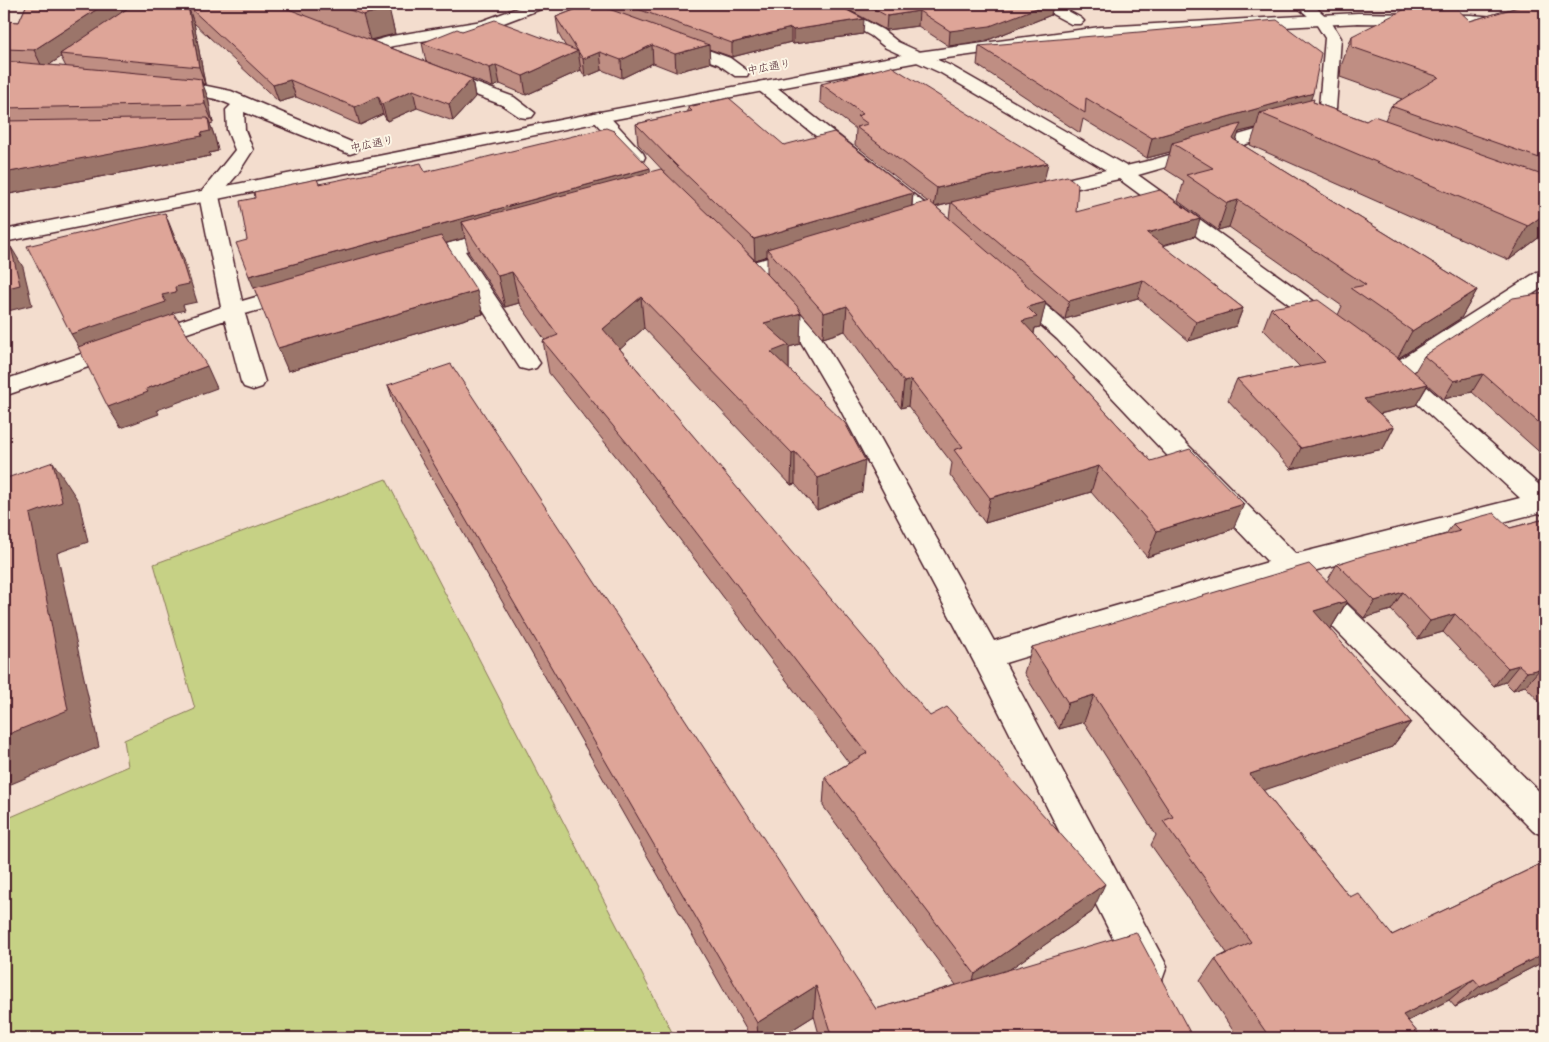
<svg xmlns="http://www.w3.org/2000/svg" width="1549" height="1042" viewBox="0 0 1549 1042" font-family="Pangolin,'Klee One',sans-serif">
<rect width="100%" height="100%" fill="#f3ddce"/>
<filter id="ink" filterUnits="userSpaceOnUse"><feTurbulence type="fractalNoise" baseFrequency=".02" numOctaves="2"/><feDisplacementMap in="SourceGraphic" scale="10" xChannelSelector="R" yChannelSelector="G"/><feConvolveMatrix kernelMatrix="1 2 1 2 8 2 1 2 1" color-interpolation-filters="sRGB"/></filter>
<g filter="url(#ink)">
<!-- green -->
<path fill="#c6d185" stroke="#887858" d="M386,479L675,1038H4V820L128,766L124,740L195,709L154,564Z"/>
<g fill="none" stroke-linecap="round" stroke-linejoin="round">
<defs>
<path id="minor" d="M528,4H548L546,7L485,30L393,46L369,52L363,50L361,47L363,44L392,36L482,21Z
M563,4H583L621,18L624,21L621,24H611L565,7Z
M817,4H835L883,30L898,42L953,67L1126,166L1152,160L1304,116L1319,107L1325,38L1315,22L1294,4H1312L1330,20L1341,38L1336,109L1316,124L1138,175L1340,320L1343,325L1340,330L1332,332L1324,330L1119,179L1038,197L1031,195L1028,191L1031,187L1106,170L941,73L886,48L871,36L819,7Z
M1037,4H1055L1081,18L1084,21L1081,24H1071L1039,7Z
M675,38L730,58L749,72L747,76H735L718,64L669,46L667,43L669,40Z
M440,70L514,97L535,113L532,117L526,118L520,117L502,105L434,79L432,75L434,71Z
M764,81L770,82L951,224L954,228L951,232L944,234L937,232L758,90L756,86L758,82Z
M167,82L202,85L231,91L356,144L359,148L356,152L350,154L344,152L244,112L245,130L253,150L237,175L219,196L242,301L297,285L305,287L308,292L305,297L245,314L265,382L262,387L253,390L244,387L241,382L225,320L4,396V380L221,307L199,195L235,150L227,130L226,110L231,105C208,93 185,97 161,91L159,87L161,83Z
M600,112L606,113L643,153L645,157L643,161L636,163L629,161L594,121L591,117L594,113Z
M504,228L511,230L514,234L511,238L465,251L540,363L536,368L528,370L520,368L448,256L413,265L406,263L402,259L406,255Z
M804,248L811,250L814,254L811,258L750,276L742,275L739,270L742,265Z
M1545,271V286L1411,373L1545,490V515L1538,513L1313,571L1545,797V836L1533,831L1285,578L1005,663L1167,966L1162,980L1148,985L1134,980L974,662L839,407L798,337L764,298L767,293L775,291L783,293L819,334L863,407L994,641L1268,562L1057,339L1008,296L1005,291L1008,286L1016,284L1024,286L1073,329L1296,554L1520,498L1381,370L1385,365L1394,363L1537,272Z"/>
<path id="tertiary" d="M1358,13L1471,15L1545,21V31L1471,25L1358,23L1100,37L918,62L864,72L600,122L4,242V230L600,112L918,52L1100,27Z"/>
</defs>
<!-- minor casing -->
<use href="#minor" stroke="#4a1f2b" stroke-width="3"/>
<!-- tertiary casing -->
<use href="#tertiary" stroke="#4a1f2b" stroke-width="3"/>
<!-- minor -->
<use href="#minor" fill="#fcf5e5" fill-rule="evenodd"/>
<!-- tertiary -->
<use href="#tertiary" fill="#fcf5e5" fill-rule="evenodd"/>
</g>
<!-- wall -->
<path fill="#bf8e83" stroke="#4a1f2b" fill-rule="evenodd" d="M27,4H127L128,8L134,4L285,8L284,4H387L395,34L370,40L472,79L475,97L453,121L417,108L387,121L383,114L360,125L296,97L279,102L194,23L205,84H202L208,98L213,123L210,124L215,138L218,151L209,153L210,156L4,195V21L19,22ZM61,57L66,67L49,65Z
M588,4H835L863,34L793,44L791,42L732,57L709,49L710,63L676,72L653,63L622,78L602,70L585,77L581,70L526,95L500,84L493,87L426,62L422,43L462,31L566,47L559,35L556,17L589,4Z
M838,4H1053L1051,15L988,40L949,46L918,26L886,30Z
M1058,4H1079L1067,9Z
M1196,4H1234L1217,11Z
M1521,4H1545V233L1509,260L1250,145L1256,128L1239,132L1236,141L1477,290L1461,318L1398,358L1414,373L1424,356L1545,293V467L1541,463L1545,457L1472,392L1444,399L1428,385L1416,405L1380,414L1394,427L1383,449L1291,469L1228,400L1237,379L1300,367L1263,329L1271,308L1338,315L1342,306L1229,227L1218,230L1178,201L1184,181L1165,169L1170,152L1147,158L1083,119L1080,133L977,65L979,46L1311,99L1313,102L1366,121L1385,120L1391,106L1402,99L1340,77L1341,66L1352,36L1470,21L1522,6Z
M821,84L1045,181L1076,212L1195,236L1163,246L1243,308L1236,326L1189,341L1138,298L1065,319L1045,303L1040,327L1035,328L1034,334L1151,461L1233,529L1147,557L1091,492L985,523L950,475L952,463L908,406L901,408L845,331L823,338L799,310L800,344L789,347V370L862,492L817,510L795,484L791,485L644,328L620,349L1092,912L1008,970L1193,1038H820L814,1016L779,1038H751L401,424L388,385L876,1009L956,985L823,806L825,777L849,763L631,475L549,373L543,341L545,340L519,303L505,307L469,253L465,238L446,243L483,314L288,371L247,240L319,184L425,172H650L669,177L638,144L636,124L688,112V107L784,145L913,193L912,206L928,202L855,145L856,129L820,102ZM951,203L949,218L936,207ZM744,250L755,260L767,256V274L780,288Z
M1545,519V707L1525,686L1513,690L1505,682L1494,686L1443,632L1418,639L1391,610L1364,618L1347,602L1331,628L1329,629L1411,722L1392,747L1263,790L1350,897L1392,935L1545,862V961L1455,1007L1449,1000L1408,1021L1422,1038H1238L1200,981L1215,959L1227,953L1151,845L1156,835L1084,722L1059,729L1024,673L1032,647L1327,581L1337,564L1446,534L1453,524L1510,528Z"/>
<!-- shaded-wall -->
<path fill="#9b746a" stroke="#4a1f2b" d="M105,4H127L129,10L60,54L61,57L43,69L34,50Z
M1047,4H1053L1051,15L988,40L949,46L950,31Z
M1068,4H1079L1067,9Z
M1219,4H1234L1217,11Z
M188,6L194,23L205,84L199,67Z
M389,8L395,34L370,40L363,15Z
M919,11L918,26L886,30L887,16Z
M864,19L863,34L793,44V30Z
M791,28V42L732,57V43Z
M652,45L653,63L622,78L621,60Z
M709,45L710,63L676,72L675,54Z
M578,51L581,70L526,95L523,76Z
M600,52L602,70L585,77L583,59Z
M496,65L500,84L493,87L490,68Z
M201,79L208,98L213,123L205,104Z
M472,79L475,97L453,121L449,104Z
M290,80L296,97L279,102L273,85Z
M413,90L417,108L387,121L382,104Z
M1313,93L1306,113H1260L1256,128L1239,132L1233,150L1172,143L1170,152L1147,158L1152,138Z
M378,96L383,114L360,125L355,107Z
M208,118L215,138L218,151L209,153L210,156L4,195V173L201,133Z
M1048,163L1044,182L934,207L937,188Z
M650,168L652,187L462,222L465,238L257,295L249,276Z
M913,193L911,213L767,249V256L755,260L754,239Z
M1238,200L1229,227L1218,230L1227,203Z
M165,213L184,260L197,302L183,305L185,310L172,313L175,320L82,352L71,334L162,295L175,287V243Z
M1545,214V233L1509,260L1528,226Z
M1200,219L1195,236L1142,251L1147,233Z
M8,245L12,252L11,247L23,267L32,305L4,312V289Z
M512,272L519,303L505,307L498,276Z
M1143,280L1138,298L1065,319L1069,301Z
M1477,290L1461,318L1397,359L1412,331Z
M477,291L483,314L288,371L278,348Z
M641,297L644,328L607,361L603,329Z
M1046,302L1040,327L1035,328L1032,342L1022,321L1027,307Z
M847,306L845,331L823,338L824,313Z
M1243,308L1236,326L1189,341L1196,322Z
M801,313L800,344L789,347V377L771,384L764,323Z
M207,366L217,388L157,410L159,414L121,428L108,407L146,389Z
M1483,374L1472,392L1444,399L1454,381Z
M911,380L908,406L901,408L904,382Z
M1428,384L1416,405L1354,420L1364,399Z
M1394,427L1383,449L1291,469L1301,448Z
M795,452V484L791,485L792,453Z
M865,460L862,492L817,510L818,478Z
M53,462L79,502L88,542L57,553L99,747L4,787V736L30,514Z
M1099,466L1091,492L985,523L990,498Z
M1244,504L1233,529L1147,557L1157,531Z
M1403,592L1391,610L1364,618L1375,601Z
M1347,601L1331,628L1299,638L1314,611Z
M1455,614L1443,632L1418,639L1430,621Z
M1519,665L1505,682L1494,686L1508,668Z
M1540,669L1525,686L1513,690L1527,672Z
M1094,695L1084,722L1059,729L1068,703Z
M1411,722L1392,747L1235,800L1250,774Z
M1105,884L1092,912L967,999L975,974Z
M1545,953V961L1455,1007L1480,986Z
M1474,979L1449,1000L1380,1035L1403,1015Z
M816,986L814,1016L779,1038H758L757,1023Z"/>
<!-- building -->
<path fill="#dea598" stroke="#4a1f2b" d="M27,4H105L34,50L4,49V21L19,22Z
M134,4H262L278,5L472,79L449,104L413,90L382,104L378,96L355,107L290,80L273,85L188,6L199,67L60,54Z
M334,4H387L389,8L363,15Z
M590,4H595L709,45L675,54L652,45L621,60L600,52L583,59L556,17Z
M624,4H835L864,19L793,30L791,28L732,43Z
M865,4H1047L990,26L950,31L919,11L887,16Z
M1415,4H1452L1470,21L1528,4H1545V160L1391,106L1439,77L1352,47V36Z
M495,20L578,51L523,76L496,65L490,68L422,43L457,29L462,31Z
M1277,20L1321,53L1313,93L1310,94L1152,138L1086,98L1085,113L979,46Z
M4,61L194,78L201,79L205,104L4,108Z
M891,66L1048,163L937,188L856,127L868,124L857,116L863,114L821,84Z
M729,98L784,145L834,132L913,193L754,239L675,164L636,124L692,111L688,107Z
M1314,99L1313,102L1366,121L1374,116L1545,176V214L1528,226L1260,113Z
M208,118L210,131L201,133L202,136L4,173V121Z
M1241,124L1233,139L1477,290L1412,331L1350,288L1366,285L1238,200L1227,203L1186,175L1213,168L1172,143Z
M606,128L614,131L650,168L249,276L236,243L247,240L240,201L255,198L254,192L317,179L319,184L421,163L425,172Z
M661,169L740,245L797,306L801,313L764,323L789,345L771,352L845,423L865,460L818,478L795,452L792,453L641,297L603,329L930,716L947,707L1105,884L975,974L825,777L867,753L627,443L543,341L558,335L512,272L498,276L462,222Z
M1067,176L1078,184L1076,212L1160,190L1200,219L1147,233L1243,308L1196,322L1143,280L1069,301L951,202Z
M929,201L1046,302L1027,307L1037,317L1022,321L1151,461L1190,449L1244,504L1157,531L1099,466L990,498L954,450L963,447L911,380L904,382L847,306L824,313L767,249Z
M165,213L175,243L176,242L189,284L175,287L176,292L162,295L166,302L71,334L27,246Z
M441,236L477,291L278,348L254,288Z
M4,245H8V247H11L20,285L4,289Z
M1545,293V428L1483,374L1454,381L1424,356L1513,298Z
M1318,300L1398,358L1428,384L1364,399L1394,427L1301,448L1237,379L1325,362L1271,308Z
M174,314L207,366L146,389L148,392L108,407L78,347Z
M451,364L876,1009L1136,932L1193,1038H832L816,986L757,1023L388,385Z
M53,462L62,502L30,514L68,710L4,736V479Z
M1494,513L1510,528L1545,519V674L1540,669L1527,672L1519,665L1508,668L1455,614L1430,621L1403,592L1375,601L1337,564L1365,555L1460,531L1453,524Z
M1309,564L1347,601L1314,611L1411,722L1250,774L1350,897L1358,893L1392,935L1545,862V953L1480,986L1474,979L1403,1015L1422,1038H1270L1215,959L1251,942L1163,821L1173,817L1094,695L1068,703L1032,647Z"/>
</g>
<g text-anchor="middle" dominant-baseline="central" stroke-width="4" stroke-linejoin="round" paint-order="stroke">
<!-- far-street labels -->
<g font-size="11" fill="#4a1f2b" stroke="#fcf5e5">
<text transform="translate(769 67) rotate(-10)">中広通り</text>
<text transform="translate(372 144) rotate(-11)">中広通り</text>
</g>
</g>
<!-- margin -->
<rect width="1549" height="1042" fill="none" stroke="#fcf5e5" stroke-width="20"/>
<rect x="10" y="10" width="1529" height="1022" fill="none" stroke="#4a1f2b" stroke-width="2" filter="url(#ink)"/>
</svg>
